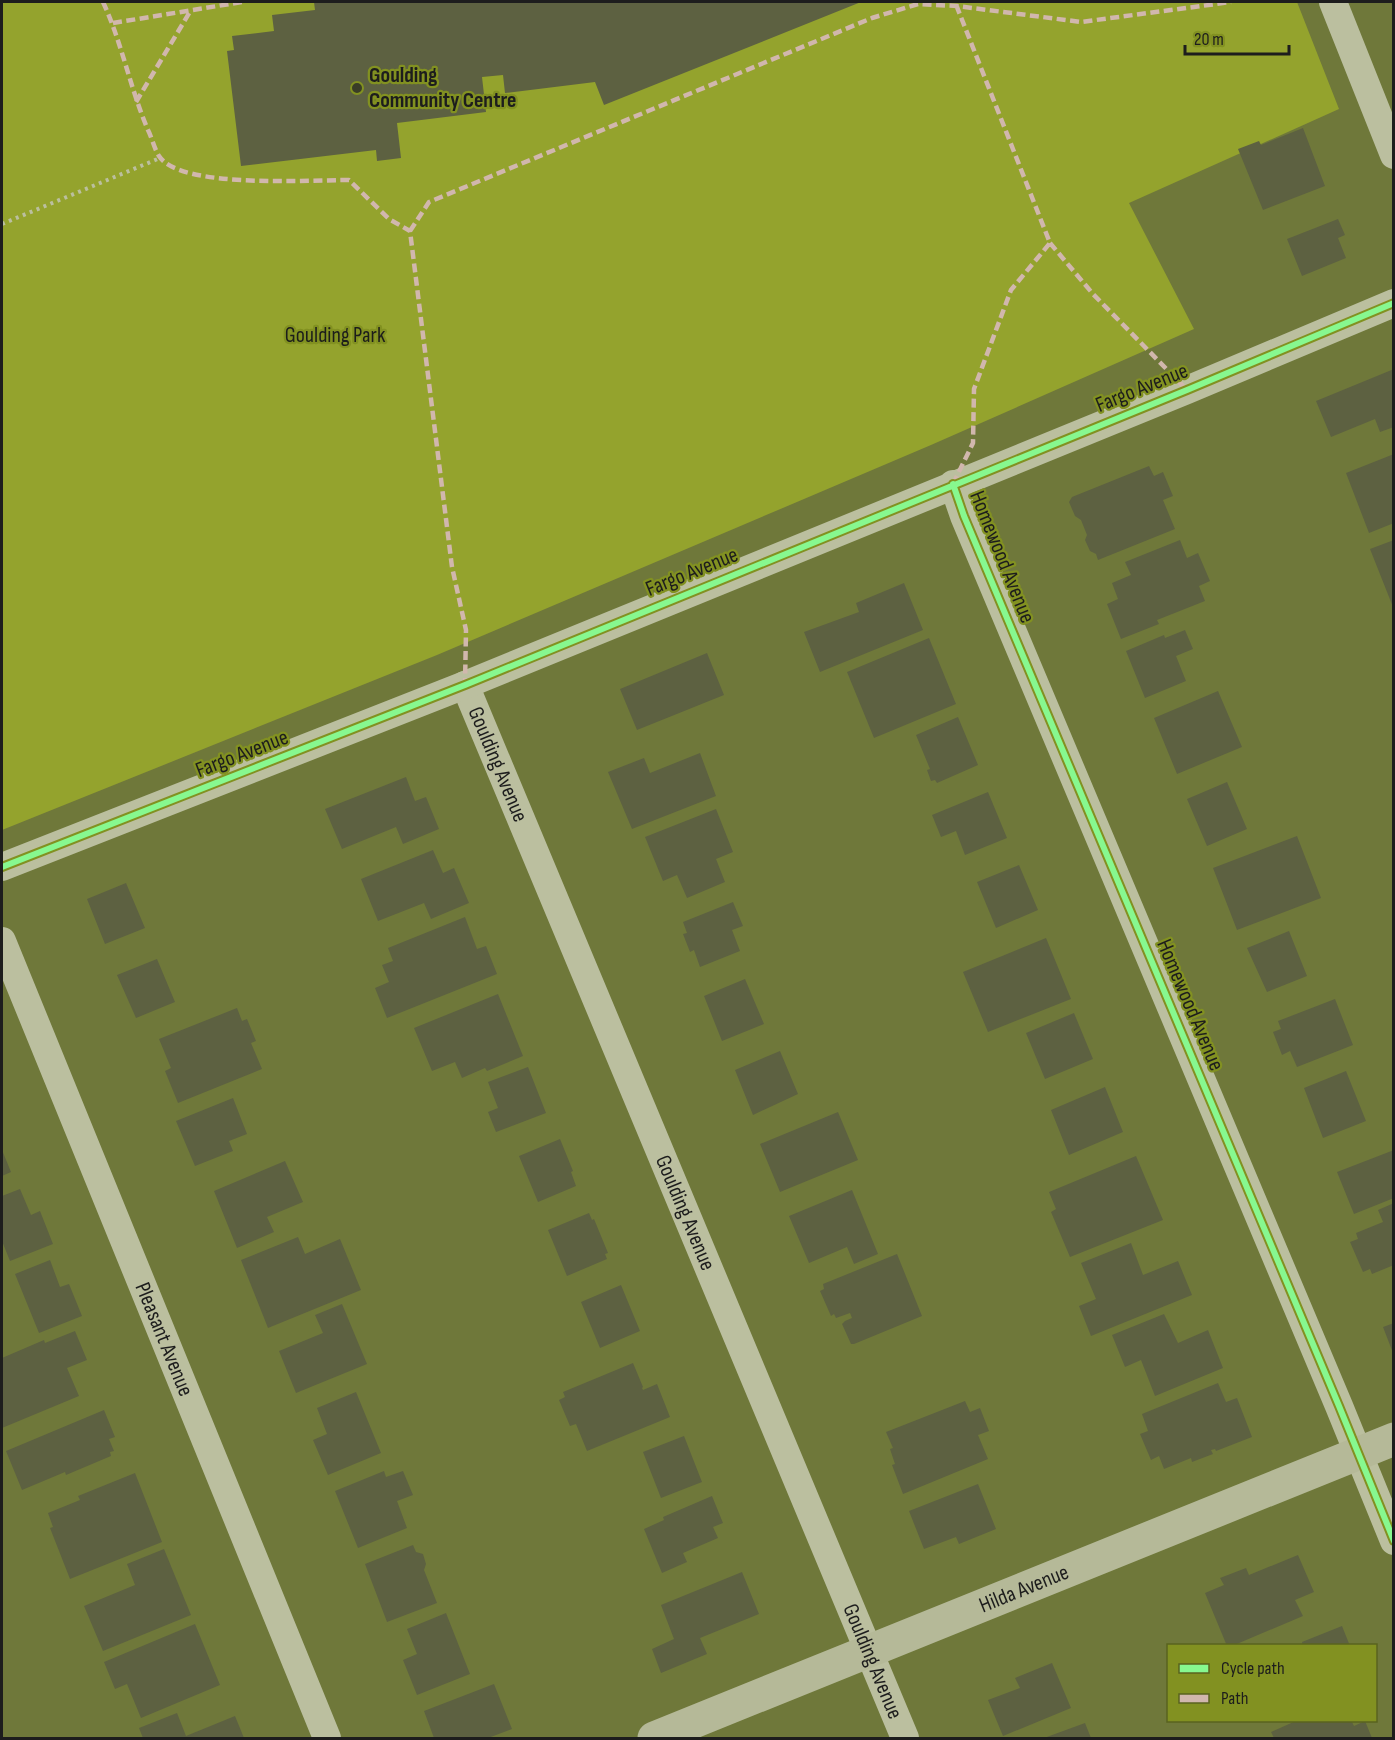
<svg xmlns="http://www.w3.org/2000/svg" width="1395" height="1740" viewBox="0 0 1395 1740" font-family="'Sofia Sans Condensed',sans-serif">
<rect width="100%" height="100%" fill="#6f783a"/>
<!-- green -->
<path fill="#94a32d" d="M2,2H1297L1339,109L1129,203L1194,329L931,445L437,655L2,830Z"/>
<!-- building -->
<path fill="#5d6141" d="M314,2H861L604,105L595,82L505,93L503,75L482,77L486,112L397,123L401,158L377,161L376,150L241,166L227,51L234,50L232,36L274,31L272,15L315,10Z
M1303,128L1325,186L1263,210L1238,149L1259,141L1261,145Z
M1338,219L1345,235L1338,238L1346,258L1302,276L1287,239Z
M1394,369V427L1380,432L1375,419L1331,437L1316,401Z
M1394,454V523L1369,533L1346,473Z
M1149,466L1154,476L1163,472L1173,496L1163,500L1175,529L1098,560L1096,554L1090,551L1085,540L1087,535L1081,520L1075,516L1069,502L1072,497Z
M1180,540L1187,558L1198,553L1210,581L1199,586L1205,601L1157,620L1159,624L1121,639L1107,604L1118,599L1112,583L1131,575L1125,562Z
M1394,540V607H1393L1370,549Z
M904,583L923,630L820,672L804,632L859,612L856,603Z
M1185,630L1193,649L1176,656L1186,681L1145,698L1126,651L1164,635L1165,638Z
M929,638L956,704L874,738L847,672Z
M707,653L724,695L637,730L620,689Z
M1218,691L1242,747L1177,774L1154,718Z
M958,717L978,765L937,783L935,780L931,781L927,770L930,769L916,735Z
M700,753L716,796L632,829L608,772L644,758L650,773Z
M406,777L415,801L426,797L439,829L403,844L396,827L342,849L325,809Z
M1227,782L1247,829L1207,846L1187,799Z
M988,792L1007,838L965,855L956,831L941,837L932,815Z
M716,809L733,852L716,859L725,882L687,898L677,875L663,881L645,837Z
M1297,836L1321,898L1237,930L1213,868Z
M433,850L443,873L454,868L469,903L431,919L424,903L378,921L361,879Z
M1019,865L1038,910L996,928L977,882Z
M126,883L145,928L105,944L87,899Z
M733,902L743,926L732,930L740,951L700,967L694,950L690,952L683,934L687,933L683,922Z
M465,917L477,949L486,946L497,974L387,1018L375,988L389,982L382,965L393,961L388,948Z
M1289,931L1307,976L1267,992L1247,948Z
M1046,938L1071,999L988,1032L963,972Z
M157,959L175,1002L136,1018L117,975Z
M745,979L764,1024L722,1041L704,996Z
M498,994L523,1056L487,1071L485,1068L462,1078L455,1062L432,1071L414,1028Z
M1335,999L1353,1045L1297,1067L1290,1051L1282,1055L1273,1032L1281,1029L1278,1021Z
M237,1008L242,1021L247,1019L256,1041L251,1043L262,1069L178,1103L165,1071L171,1068L159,1039Z
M1074,1013L1093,1059L1045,1079L1026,1033Z
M780,1051L798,1094L753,1115L735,1070Z
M528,1067L546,1113L496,1132L488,1112L498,1108L488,1082Z
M1346,1071L1366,1121L1323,1138L1304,1088Z
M1105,1087L1123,1132L1069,1155L1051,1110Z
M233,1098L247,1134L229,1141L233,1151L195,1166L176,1121Z
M838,1112L858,1160L780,1192L760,1144Z
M560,1139L573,1171L571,1172L576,1186L538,1202L519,1156Z
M2,1150L11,1172L2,1176Z
M1394,1150V1198L1354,1214L1337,1172Z
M1136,1156L1163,1220L1070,1257L1051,1212L1056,1209L1049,1192Z
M285,1161L303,1202L267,1217L274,1232L237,1248L214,1191Z
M20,1189L31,1215L40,1211L53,1244L10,1261L2,1241V1196Z
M852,1190L878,1254L854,1264L847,1247L809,1263L789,1216Z
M1394,1203V1265L1372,1274L1370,1269L1363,1272L1350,1242L1358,1239L1356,1233L1383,1222L1378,1210Z
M589,1213L592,1220L594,1219L608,1253L605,1254L607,1259L567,1276L548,1230Z
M298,1237L305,1254L340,1239L361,1290L268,1328L241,1260Z
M1131,1243L1143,1275L1178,1261L1192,1295L1091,1336L1079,1306L1096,1299L1081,1263Z
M897,1254L922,1316L854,1344H851L842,1324L845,1321L852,1318L850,1313L836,1318L834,1314L831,1316L820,1291L824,1289L823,1284Z
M50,1260L60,1287L69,1284L82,1316L39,1333L15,1274Z
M621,1285L640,1331L600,1348L581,1302Z
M342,1304L367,1364L296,1393L279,1351L323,1333L315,1315Z
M1164,1314L1178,1343L1208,1330L1223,1368L1155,1396L1141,1360L1125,1367L1112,1335Z
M1394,1323V1353H1393L1383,1327Z
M75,1331L87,1360L67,1368L79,1396L2,1428V1358L44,1340L45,1343Z
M633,1363L643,1387L642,1388L643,1390L657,1384L670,1417L587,1451L576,1424L570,1426L559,1400L565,1397L563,1392Z
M1218,1383L1226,1402L1237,1398L1252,1437L1216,1451L1215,1449L1211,1450L1213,1454L1192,1462L1191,1458L1164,1469L1159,1456L1151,1460L1140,1434L1148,1431L1142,1414Z
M356,1392L381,1453L328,1475L313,1440L327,1434L317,1408Z
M965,1401L970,1412L980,1408L989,1431L978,1435L988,1459L903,1494L892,1465L895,1464L890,1449L893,1448L886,1432Z
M104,1410L115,1437L109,1439L114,1451L110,1452L111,1456L66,1475L65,1472L22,1490L6,1451Z
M684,1436L702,1482L661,1498L643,1452Z
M384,1471L386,1477L403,1471L413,1495L397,1501L407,1528L358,1548L335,1491Z
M135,1473L162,1542L70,1579L50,1528L53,1527L48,1513L80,1500L78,1496Z
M978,1484L996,1529L959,1544L956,1537L924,1549L909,1511Z
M712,1496L723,1523L713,1527L718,1538L683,1553L687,1562L662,1573L644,1529L664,1520L663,1517Z
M413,1545L416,1552L423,1554L426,1564L424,1570L437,1603L387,1622L365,1564Z
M164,1549L191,1615L103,1651L84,1606L135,1585L127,1564Z
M1298,1555L1314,1592L1295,1600L1303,1616L1232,1646H1227L1205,1593L1224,1585L1220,1578L1246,1568L1249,1575Z
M742,1572L759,1614L700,1638L707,1654L661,1673L652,1649L674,1639L661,1605Z
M446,1613L470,1674L417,1695L403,1660L417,1654L407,1629Z
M195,1624L220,1685L141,1718L127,1684L115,1689L104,1662Z
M1342,1626L1350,1646H1303L1302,1642Z
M1052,1663L1071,1708L1003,1736L988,1700L1020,1688L1015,1678Z
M494,1684L512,1729L488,1738H434L424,1711Z
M177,1713L186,1736L235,1716L244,1738H143L139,1728Z
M1298,1720H1351L1354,1726L1365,1721L1372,1738H1274L1271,1732Z
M1085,1723L1091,1738H1044Z"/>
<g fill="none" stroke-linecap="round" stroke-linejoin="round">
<!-- path -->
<path stroke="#bbbf9f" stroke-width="4" stroke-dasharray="3 4.5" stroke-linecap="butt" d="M2,224L160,158"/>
<!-- street -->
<g stroke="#bbbf9f" stroke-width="28">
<path d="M1333,2L1394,155"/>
<path d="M953,484L964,516L1339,1406L1394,1541"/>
<path id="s1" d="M465,685L905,1738"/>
<path d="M2,867L465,685L1187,390L1394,303"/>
<path id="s2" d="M2,941L327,1738"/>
</g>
<!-- secondary -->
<path stroke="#b5b998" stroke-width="33" id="s3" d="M654,1738L1394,1439"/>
<!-- quiet -->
<path stroke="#d1b7ad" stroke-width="4.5" stroke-dasharray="9 4.5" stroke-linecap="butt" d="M103,2C122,43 130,88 148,130C152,138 154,148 159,156C180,189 310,180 349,180L389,219L410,231L452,567L466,630L465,685
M113,23L242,2
M136,102L191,10
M410,231L429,202L872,18L918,4L957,6L1081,22L1231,2
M1050,243L1093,294L1187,390
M953,484L973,443L974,389L1011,290L1050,243L955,2"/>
<defs>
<path id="cycleway" d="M953,484L964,516L1339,1406L1394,1541
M2,867L465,685L1187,390L1394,303"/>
</defs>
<!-- cycleway casing -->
<use href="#cycleway" stroke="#829121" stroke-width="10"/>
<!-- cycleway -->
<use href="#cycleway" stroke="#87f88f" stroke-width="6"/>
</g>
<!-- markers -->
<circle fill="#3a3d27" stroke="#829121" stroke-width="2" cx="357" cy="88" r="6"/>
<g text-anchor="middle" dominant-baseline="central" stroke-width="4.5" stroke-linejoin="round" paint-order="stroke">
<!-- poi labels -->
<g font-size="22" font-weight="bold" fill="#1d1d1d" stroke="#829121" text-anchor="start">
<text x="369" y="75">Goulding<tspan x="369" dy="25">Community Centre</tspan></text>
</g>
<!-- park labels -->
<g font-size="22" fill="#1c1d1b" stroke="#829121">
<text x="335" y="335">Goulding Park</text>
</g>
<!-- street labels -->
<g font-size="22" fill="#1d1d1d" stroke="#829121">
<text transform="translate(1142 388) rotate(-22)">Fargo Avenue</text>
<text transform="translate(1002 557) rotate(68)">Homewood Avenue</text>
<text transform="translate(692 572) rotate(-22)">Fargo Avenue</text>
<text transform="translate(242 754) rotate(-21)">Fargo Avenue</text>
<text stroke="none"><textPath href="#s1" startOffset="86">Goulding Avenue</textPath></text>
<text transform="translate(1190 1005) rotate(67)">Homewood Avenue</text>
<text stroke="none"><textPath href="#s1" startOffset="572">Goulding Avenue</textPath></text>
<text stroke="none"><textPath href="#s2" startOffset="430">Pleasant Avenue</textPath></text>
<text stroke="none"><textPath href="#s3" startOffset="399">Hilda Avenue</textPath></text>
<text stroke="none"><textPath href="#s1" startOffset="1058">Goulding Avenue</textPath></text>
</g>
</g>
<!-- border -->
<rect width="1395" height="1740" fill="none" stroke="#1d1d1d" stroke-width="6"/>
<!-- legend -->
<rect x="1167" y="1644" width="210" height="78" fill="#829121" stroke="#5a631f" stroke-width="1.5"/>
<rect x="1179" y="1664" width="30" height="9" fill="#87f88f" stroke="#5a631f" stroke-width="1.5"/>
<text x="1221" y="1674" font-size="18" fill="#1d1d1d">Cycle path</text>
<rect x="1179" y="1694" width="30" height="9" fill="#d1b7ad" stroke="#5a631f" stroke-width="1.5"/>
<text x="1221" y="1704" font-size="18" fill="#1d1d1d">Path</text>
<!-- scale -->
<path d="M1185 45v9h104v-9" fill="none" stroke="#1d1d1d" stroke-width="3"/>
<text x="1194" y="45" font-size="18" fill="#1d1d1d" stroke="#829121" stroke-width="4.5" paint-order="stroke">20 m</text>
</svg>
